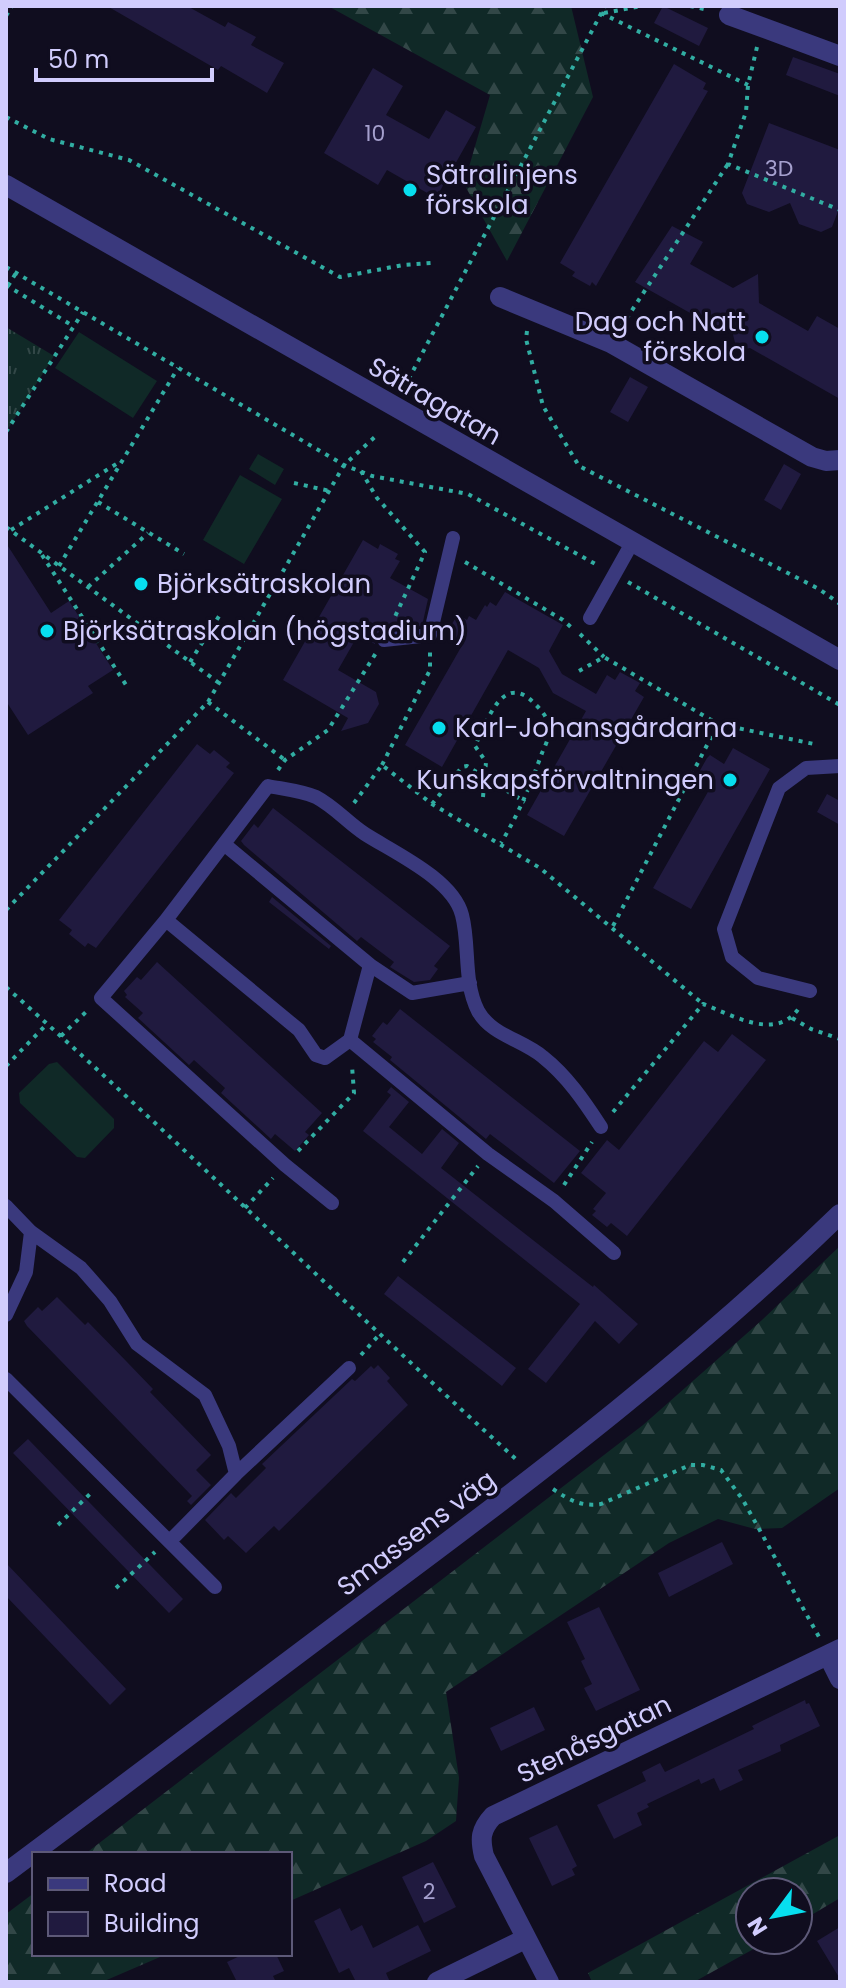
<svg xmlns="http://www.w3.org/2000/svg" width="846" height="1988" viewBox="0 0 846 1988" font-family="Poppins,sans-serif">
<defs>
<pattern id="grass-tufts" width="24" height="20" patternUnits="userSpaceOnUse" patternTransform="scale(2)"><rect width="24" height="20" fill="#102927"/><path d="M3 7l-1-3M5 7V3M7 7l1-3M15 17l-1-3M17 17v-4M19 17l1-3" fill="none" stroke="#324747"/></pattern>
<pattern id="forest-firs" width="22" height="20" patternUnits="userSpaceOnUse" patternTransform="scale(2)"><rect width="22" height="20" fill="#102927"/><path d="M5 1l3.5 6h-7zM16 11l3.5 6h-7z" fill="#324747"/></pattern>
</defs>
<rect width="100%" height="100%" fill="#100d1f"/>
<!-- grass -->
<path fill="url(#grass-tufts)" d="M6,327L54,356L6,432Z"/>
<!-- forest -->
<path fill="url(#forest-firs)" d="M328,6H571L593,97L507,261L464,184L490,95Z
M840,1246V1488L782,1528L755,1529L718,1519L669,1543L446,1692L459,1778L456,1821L426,1841L290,1901V1854H85L643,1425L762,1320Z
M840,1835V1898L798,1923V1892H750V1940H770L694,1982H592L588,1973Z
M34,1893V1954H167L102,1982H6V1914Z"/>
<!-- pitch -->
<path fill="#102927" d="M79,332L157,381L133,418L55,368Z
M258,454L284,469L275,485L249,469Z
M240,475L282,499L244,564L203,540Z
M57,1062L114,1119V1128L85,1158L77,1157L20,1103L19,1093L49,1064Z"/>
<!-- building -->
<path fill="#201a3f" d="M107,6H187L225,27L228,22L256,37L251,45L284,63L267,93L221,66L218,70Z
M663,6L708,28L699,46L654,23Z
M793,57L840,74V96L786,75Z
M674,64L706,83L703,89L708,91L596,286L592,282L590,286L572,276L575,272L560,263Z
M373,68L403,86L386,115L429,139L446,110L476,127L436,198L387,170L378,185L324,153Z
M769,123L840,150V206L832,227L821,232L799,224L790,203L769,212L747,204L742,193Z
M672,226L703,242L690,264L733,288L758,274L759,303L808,331L817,316L840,329V399L750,348L737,351L730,322L724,332L635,282Z
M630,377L648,387L628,422L610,412Z
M784,464L801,474L781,510L764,500Z
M363,540L378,549L380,544L398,554L395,559L400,561L390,578L428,599L422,626L382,630L375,635V644L358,635L338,670L376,692L379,704L368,723L341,731L348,718L283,680Z
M6,543L51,613L69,601L113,670L88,686L93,693L28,735L6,701Z
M505,592L563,625L549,651L562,674L596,694L607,675L615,680L620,672L640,683L635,691L644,697L564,836L527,815L586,711L553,693L539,668L508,650L442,767L405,745L464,642L447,632L458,614L467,620L469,616L476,620L485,605L487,607L490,602L496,606Z
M197,744L210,754L214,750L230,763L226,767L234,773L96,948L88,943L85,947L69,934L72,930L59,920Z
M733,748L770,769L691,909L653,888L713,783L698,774L707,758L710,755L724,764Z
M827,794L840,801V825L817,812Z
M273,808L450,946L434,966L438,969L430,980L414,982L390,967L394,962L361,937L357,941L244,845L241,841L254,824L258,828Z
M272,897L331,946L329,949L269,902Z
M157,962L322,1113L305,1132L309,1135L295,1151L275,1134L271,1139L221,1093L225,1088L194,1060L189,1065L138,1018L143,1013L125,997L127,995L124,991L137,977L141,980Z
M400,1009L580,1151L554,1183L490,1134L486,1139L390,1060L392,1057L373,1042L376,1039L372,1036L383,1022L387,1025Z
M732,1034L766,1060L627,1236L611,1223L607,1227L592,1215L596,1211L593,1209L606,1193L581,1173L607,1140L619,1150L704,1041L718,1052Z
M391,1087L409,1102L389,1127L422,1154L442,1129L459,1143L441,1168L593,1287L594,1285L638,1324L619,1344L595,1321L546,1383L528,1369L580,1304L363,1131L391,1095L387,1092Z
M398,1276L516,1368L502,1386L384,1294Z
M57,1297L85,1325L88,1322L127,1362L153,1389L150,1392L211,1455L196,1470L211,1485L191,1505L187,1501L192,1496L27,1326L24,1321L38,1307L42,1311Z
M378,1365L390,1378L387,1381L408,1405L279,1531L274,1526L246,1553L228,1536L224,1540L205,1520L231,1493L236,1498L266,1468L262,1464L352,1379L355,1381L371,1366L374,1369Z
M28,1439L183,1599L169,1613L13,1453Z
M722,1542L733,1564L669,1597L658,1573Z
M6,1563L126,1689L110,1705L6,1596Z
M599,1607L640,1690L596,1711L584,1688L592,1684L581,1661L585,1659L567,1622Z
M805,1700L806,1704L809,1703L820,1726L780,1745L781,1751L738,1770L743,1780L720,1791L714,1778L701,1784L699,1779L647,1804L649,1807L637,1813L642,1825L614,1839L597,1805L646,1781L642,1772L660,1763L665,1772L754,1729L752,1726Z
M534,1707L545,1730L501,1751L490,1728Z
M557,1825L577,1866L572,1869L575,1875L552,1886L529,1838Z
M433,1862L456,1907L424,1923L402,1877Z
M340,1908L351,1931L362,1925L373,1948L418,1925L431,1951L386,1973L390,1982H356L349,1968L339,1973L314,1921Z
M840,1927V1979L817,1941Z
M244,1954H276L284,1971L273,1976L276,1982H237L227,1962Z"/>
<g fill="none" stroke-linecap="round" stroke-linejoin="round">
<!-- path -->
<path stroke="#31ada2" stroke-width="4" stroke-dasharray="4 6" stroke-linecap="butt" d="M690,6L708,10
M601,13L748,85
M604,13L642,6
M6,16L12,6
M757,47L748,85L746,112L728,164L840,210
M6,117L49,139L129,160L340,277L403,265L431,263
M6,267L344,465L372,476L468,494L599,566
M6,285L73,326
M8,286L16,273
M621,327L728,164
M527,331L526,339L543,406L579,466L819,589L840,604
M404,388L605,6
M6,432L83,312
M361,471L377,498L425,552L393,621
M294,483L330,491
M98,502L184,554
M6,527L219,683
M11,530L121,461
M42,555L128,688
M465,562L563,620L573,629
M59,566L178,368
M628,582L840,705
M88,587L148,533
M580,634L604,657
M190,662L221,613
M579,671L604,657L718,724
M208,702L285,760
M382,765L430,670V651
M278,770L285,760L328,730L376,653
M483,797L486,762L475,746C487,721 503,671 534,703C541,710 549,718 549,729C550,736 545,746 542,753C530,786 519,813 501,843
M354,803L382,765L432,804L540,868L703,1004
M432,804L462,767L467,766L525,802
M6,910L208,702L344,465L376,436
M613,926L718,724L814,744
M6,987C180,1142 345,1305 518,1461
M792,1018L811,1029L840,1039
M61,1036L88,1010
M6,1066L46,1025
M613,1112L703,1004C733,1015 776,1042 799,1008
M298,1151L354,1093L352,1066
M564,1185L592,1142
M245,1208L273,1178
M403,1262L478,1166
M361,1355L379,1335
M553,1489C569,1500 581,1507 601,1504L690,1465H703L721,1470L743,1500L819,1637
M58,1525L93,1491
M116,1588L155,1552"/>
<!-- service -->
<path stroke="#3a397d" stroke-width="14" d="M590,618L632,543
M384,640L430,635L453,538
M166,920L299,1030L316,1055L325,1058L350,1040L370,965L224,844
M370,965L412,993L470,983
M810,991L758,978L732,957L724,929L779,788L806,768L840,766
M350,1040L488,1154L554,1201L614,1253
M332,1203L285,1165L101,998L166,920L268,786C283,789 302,791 316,797C335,807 348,823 365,834C393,852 453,879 462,915C470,945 463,982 478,1011C491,1035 523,1040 543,1057C567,1076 584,1101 601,1127
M6,1206L31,1232L81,1268L110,1301L137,1344L205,1395L229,1446L236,1474L170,1541
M6,1315L26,1272L31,1232
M6,1379L215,1587
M236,1474L349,1368"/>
<!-- minor -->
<path stroke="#3a397d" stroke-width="20" d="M729,15L840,56
M500,297L611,343L812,457L826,461L840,460
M828,1655L840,1679
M437,1982L525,1939
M549,1982L484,1856C480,1839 480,1830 493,1816L840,1649"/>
<!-- tertiary -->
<path stroke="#3a397d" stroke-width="20" d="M6,185L840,660
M6,1873C132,1779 258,1684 383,1590C542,1472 698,1352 840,1214"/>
</g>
<!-- markers -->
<g fill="#07deef" stroke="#100d1f" stroke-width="3">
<circle cx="410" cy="190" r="8"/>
<circle cx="762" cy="337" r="8"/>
<circle cx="141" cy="584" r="8"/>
<circle cx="47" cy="631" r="8"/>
<circle cx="439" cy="728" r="8"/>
<circle cx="730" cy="780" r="8"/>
</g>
<g text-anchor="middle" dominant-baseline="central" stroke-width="7" stroke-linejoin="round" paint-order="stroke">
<!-- number labels -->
<g font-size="22" fill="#a5a0ce">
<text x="375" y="133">10</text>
<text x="779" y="168">3D</text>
<text x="429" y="1891">2</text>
</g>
<!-- poi labels -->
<g font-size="26" fill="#d1ccfd" stroke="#100d1f" text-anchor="start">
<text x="426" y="175">Sätralinjens<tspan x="426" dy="30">förskola</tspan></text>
<text x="746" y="322" text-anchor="end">Dag och Natt<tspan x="746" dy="30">förskola</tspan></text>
<text x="157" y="584">Björksätraskolan</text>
<text x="63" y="631">Björksätraskolan (högstadium)</text>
<text x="455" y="728">Karl-Johansgårdarna</text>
<text x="714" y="780" text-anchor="end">Kunskapsförvaltningen</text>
</g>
<!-- street labels -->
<g font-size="26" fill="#d1ccfd" stroke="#100d1f">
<text transform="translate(435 401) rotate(30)">Sätragatan</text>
<text transform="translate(416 1533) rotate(-37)">Smassens väg</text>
<text transform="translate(594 1739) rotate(-26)">Stenåsgatan</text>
</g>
</g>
<!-- border -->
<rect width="846" height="1988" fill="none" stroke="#d1ccfd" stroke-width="16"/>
<!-- legend -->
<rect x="32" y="1852" width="260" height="104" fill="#100d1f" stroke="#5d5978" stroke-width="2"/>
<rect x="48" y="1878" width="40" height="12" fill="#3a397d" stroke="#5d5978" stroke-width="2"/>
<text x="104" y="1892" font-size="24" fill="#d1ccfd">Road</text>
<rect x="48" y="1912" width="40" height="24" fill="#201a3f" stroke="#5d5978" stroke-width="2"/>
<text x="104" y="1932" font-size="24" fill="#d1ccfd">Building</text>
<!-- north arrow -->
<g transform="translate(774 1916) rotate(238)"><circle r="38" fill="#100d1f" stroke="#5d5978" stroke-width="2"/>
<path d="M0-6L14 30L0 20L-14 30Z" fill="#07deef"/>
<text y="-12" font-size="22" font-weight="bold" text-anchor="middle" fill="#d1ccfd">N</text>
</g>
<!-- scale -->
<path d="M36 68v12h176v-12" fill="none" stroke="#d1ccfd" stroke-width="4"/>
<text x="48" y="68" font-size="24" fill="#d1ccfd" stroke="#100d1f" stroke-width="6" paint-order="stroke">50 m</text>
</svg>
